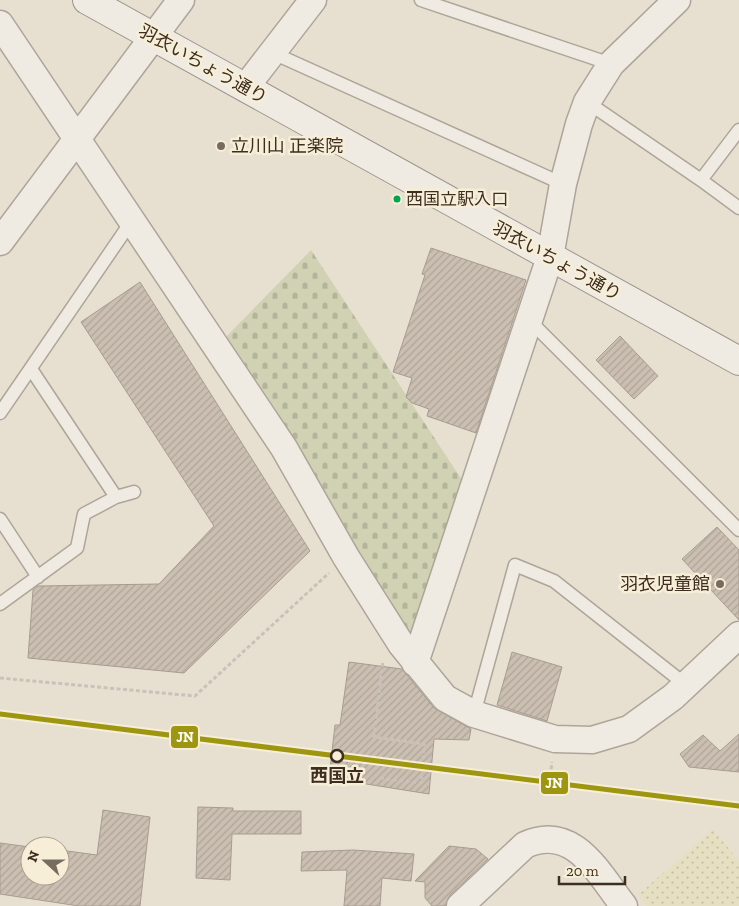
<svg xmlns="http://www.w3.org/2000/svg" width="739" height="906" viewBox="0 0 739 906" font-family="'Zilla Slab','Noto Sans JP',serif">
<defs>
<pattern id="farmland-dots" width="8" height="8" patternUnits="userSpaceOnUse" patternTransform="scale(1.25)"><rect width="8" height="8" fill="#e6dfc2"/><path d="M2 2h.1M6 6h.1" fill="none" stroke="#c6c0a6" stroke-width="1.8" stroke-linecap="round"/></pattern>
<pattern id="cemetery-stones" width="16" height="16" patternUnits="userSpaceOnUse" patternTransform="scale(1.25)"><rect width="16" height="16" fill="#d1d1b3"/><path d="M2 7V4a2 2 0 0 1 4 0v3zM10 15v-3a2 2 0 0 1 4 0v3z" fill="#b4b49a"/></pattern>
<pattern id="building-hatch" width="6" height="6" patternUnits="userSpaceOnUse" patternTransform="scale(1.25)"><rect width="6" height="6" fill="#cbbfb2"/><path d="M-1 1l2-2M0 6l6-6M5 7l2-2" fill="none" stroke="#afa499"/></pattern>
</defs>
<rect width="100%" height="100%" fill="#e7e0d1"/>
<!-- farmland -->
<path fill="url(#farmland-dots)" d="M713,829L739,861V906H647L638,895Z"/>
<!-- cemetery -->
<path fill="url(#cemetery-stones)" d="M311,250L462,480L410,640L224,339Z"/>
<!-- building -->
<path fill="url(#building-hatch)" stroke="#a89c90" d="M431,248L526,280L476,433L427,416L429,409L412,403L406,397L412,378L393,372L425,275L422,274Z
M140,282L310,551L184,673L28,658L33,590L38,586L159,584L214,526L81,322Z
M620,336L658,376L634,399L596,360Z
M717,527L739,550V620L682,559Z
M512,652L562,667L547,721L497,705Z
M349,662L402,669L434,708L471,729L469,740L434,739L429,794L329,778L335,725H340Z
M739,734V772L689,767L680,754L703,735L720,751Z
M198,807L233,808V811H301V834H232L230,880L196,878Z
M103,810L150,817L140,906H79L0,894V843L30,847V876H60V850L97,855Z
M449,846L476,849L488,859L450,895L445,906H432L425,898V882L415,881Z
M353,850L414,854L411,881L382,878L380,906H344L347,870L301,871L302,852Z"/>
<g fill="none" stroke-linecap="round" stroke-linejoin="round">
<defs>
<path id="lane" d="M421,0L611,64
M273,53L563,184
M587,102L701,180L739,208
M701,180L739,130
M529,320L739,530
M31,369L116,497
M0,413L131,222
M0,519L38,577
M0,604L77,548L84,514L116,497L134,492
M474,714L515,565L554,581L686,685"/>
<path id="street" d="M0,24L284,448L346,557L401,644L445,698L474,714L555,739L592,740L629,729L673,697L739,635
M245,88L313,0
M0,242L181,0
M415,663L550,257L563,184L579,124L587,102L611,64L677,0
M460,906L525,845C574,823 598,873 624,906"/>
<path id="secondary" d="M87,0L739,361"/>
</defs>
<!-- lane casing -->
<use href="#lane" stroke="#ada599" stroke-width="15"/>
<!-- street casing -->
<use href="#street" stroke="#ada599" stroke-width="29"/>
<!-- secondary casing -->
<use href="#secondary" stroke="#9c958a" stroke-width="30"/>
<!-- path -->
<path stroke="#c8c2b9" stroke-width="3" stroke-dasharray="4 2.5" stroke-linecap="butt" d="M0,678L195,696L329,573
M380,778L421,783L424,744L374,737L383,661
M548,795L552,762"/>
<!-- lane -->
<use href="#lane" stroke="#efebe3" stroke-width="12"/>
<!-- street -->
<use href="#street" stroke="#efebe3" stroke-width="26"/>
<!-- secondary -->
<use href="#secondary" stroke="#efebe3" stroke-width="28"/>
<defs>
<path id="rail-1" d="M0,714L739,806"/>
</defs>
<!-- rail-1 casing -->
<use href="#rail-1" stroke="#f7eed8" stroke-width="9"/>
<!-- rail-1 -->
<use href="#rail-1" stroke="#9e9610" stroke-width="5"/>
</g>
<!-- markers -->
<g fill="#786c5e" stroke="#f7eed8" stroke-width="2">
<circle cx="221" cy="146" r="5"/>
<circle cx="720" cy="584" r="5"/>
</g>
<circle fill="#00a651" stroke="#f7eed8" stroke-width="2" cx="397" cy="199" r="4.5"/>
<circle fill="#f7eed8" stroke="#3d2e20" stroke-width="2.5" cx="337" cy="756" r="6"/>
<g text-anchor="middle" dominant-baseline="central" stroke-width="5" stroke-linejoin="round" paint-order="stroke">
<!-- bus labels -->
<g font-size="17" fill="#3d2e20" stroke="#f7eed8" text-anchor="start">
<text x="406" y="199">西国立駅入口</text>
</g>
<!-- street labels -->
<g font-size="18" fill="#3d2e20" stroke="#f7eed8">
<text transform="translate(203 64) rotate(29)">羽衣いちょう通り</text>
<text transform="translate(557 261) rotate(29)">羽衣いちょう通り</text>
</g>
<!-- poi labels -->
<g font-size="18" fill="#3d2e20" stroke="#f7eed8" text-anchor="start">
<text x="231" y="146">立川山 正楽院</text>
<text x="710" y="584" text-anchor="end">羽衣児童館</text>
</g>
<!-- stop labels -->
<g font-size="18" font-weight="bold" fill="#3d2e20" stroke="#f7eed8">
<text x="337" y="776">西国立</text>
</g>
</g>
<g stroke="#f7eed8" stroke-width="2">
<rect x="170" y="725" width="29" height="24" rx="5" fill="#9e9610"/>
<rect x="540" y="771" width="29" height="24" rx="5" fill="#9e9610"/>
</g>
<g font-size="14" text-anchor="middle" font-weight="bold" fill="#fff">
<text x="185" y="742">JN</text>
<text x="554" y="788">JN</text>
</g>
<!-- north arrow -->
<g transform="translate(45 861) rotate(291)"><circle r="24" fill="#f7eed8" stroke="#ada18e"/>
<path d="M0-4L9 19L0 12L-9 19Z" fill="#786c5e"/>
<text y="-8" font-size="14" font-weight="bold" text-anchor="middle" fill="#3d2e20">N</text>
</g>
<!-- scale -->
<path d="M559 876v8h66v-8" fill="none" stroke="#3d2e20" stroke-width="2.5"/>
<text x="566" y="876" font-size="15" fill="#3d2e20" stroke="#f7eed8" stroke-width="4" paint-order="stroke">20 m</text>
</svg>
